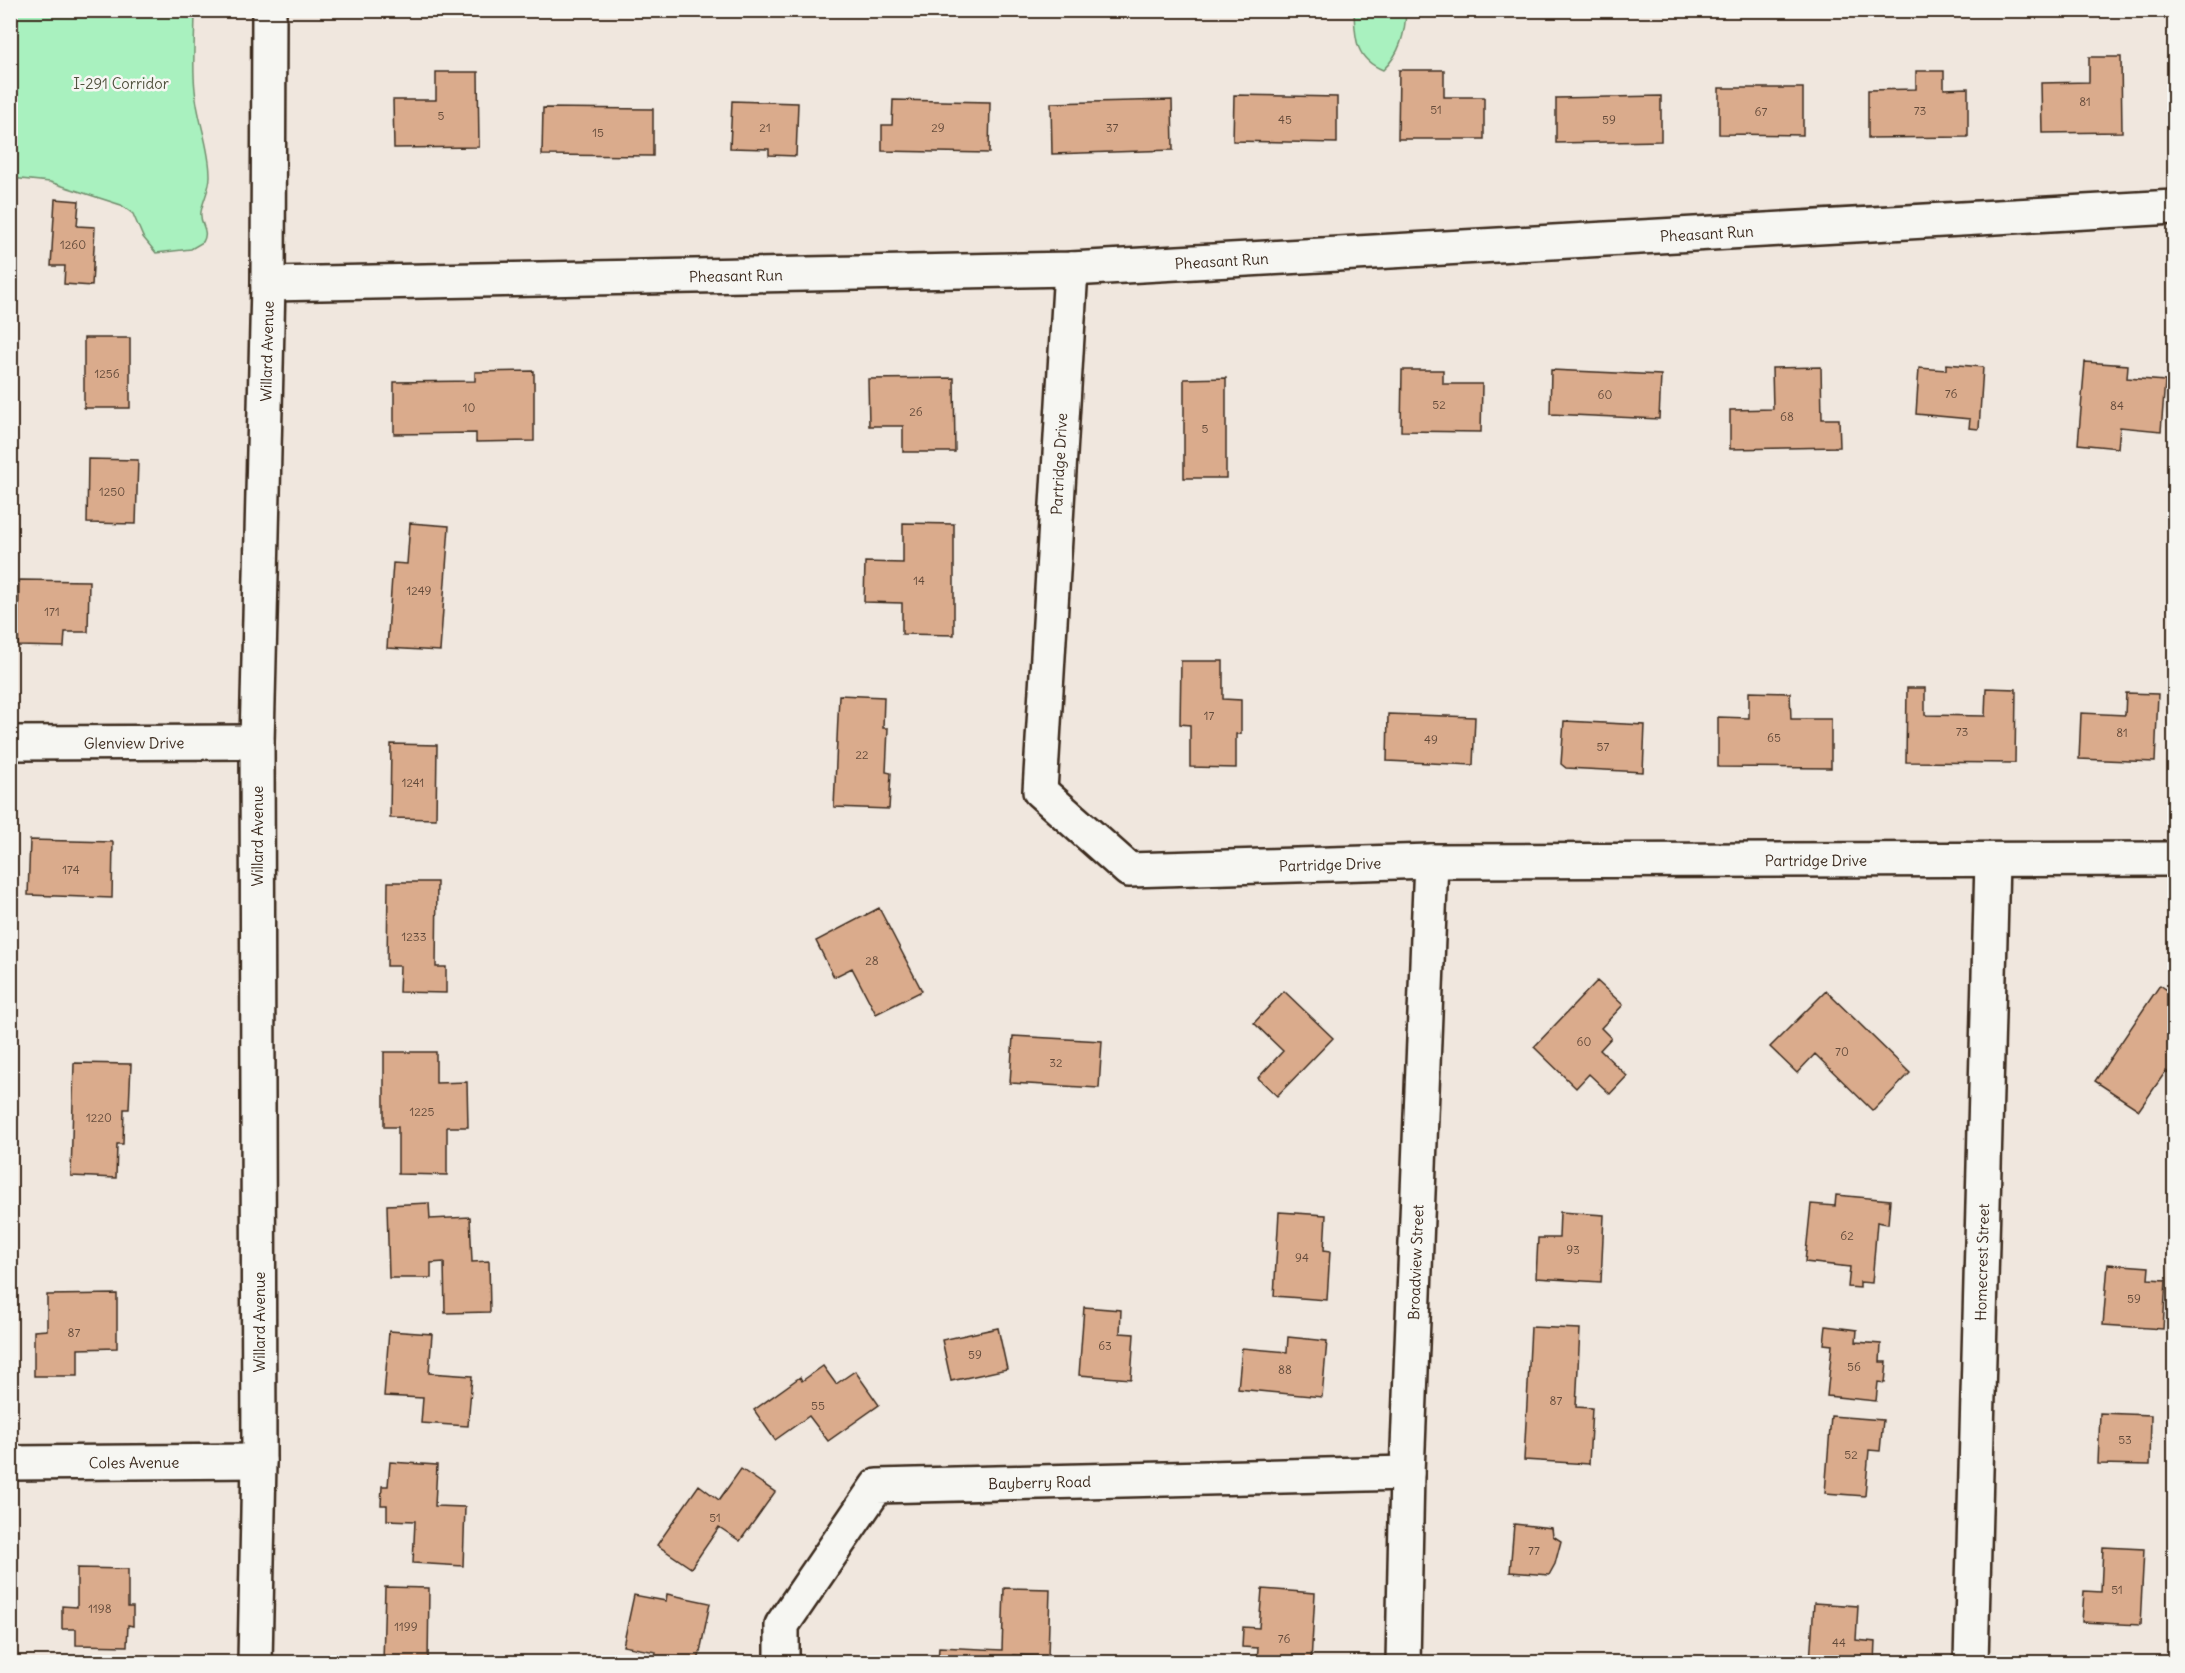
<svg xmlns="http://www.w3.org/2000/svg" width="2185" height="1673" viewBox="0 0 2185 1673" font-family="Delius,sans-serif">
<rect width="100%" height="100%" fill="#f0e7de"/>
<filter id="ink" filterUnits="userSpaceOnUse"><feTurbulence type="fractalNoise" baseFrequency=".0167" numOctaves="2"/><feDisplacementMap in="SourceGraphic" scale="12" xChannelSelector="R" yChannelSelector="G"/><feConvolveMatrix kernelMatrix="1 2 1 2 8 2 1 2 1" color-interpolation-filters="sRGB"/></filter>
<g filter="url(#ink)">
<!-- green -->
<path fill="#a9f1bf" stroke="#728e6e" stroke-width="1.5" d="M11,10L195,11C195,36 192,64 195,90C197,119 210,146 210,176C210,189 203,200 201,212C199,224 210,230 203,242L191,249L156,253L143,237L133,214L121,205L50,182L11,178Z
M1354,11H1406C1405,34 1400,54 1383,70C1355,59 1355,38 1354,11Z"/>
<!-- building -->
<path fill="#daab8c" stroke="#3b2a1e" stroke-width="1.5" d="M2089,57H2121L2122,132L2042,133L2041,83L2089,82Z
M1399,70H1444V97H1484V139H1398Z
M1916,71H1944V89L1968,88V137L1868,138V90L1916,89Z
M436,72H478L479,147L394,148L393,100H436Z
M1719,88H1803V135L1719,134Z
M1234,95L1337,97V143L1233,141Z
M1661,96V141L1556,143V98Z
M893,100L990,102L989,153L882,151V125H892Z
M1172,100L1173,150L1052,154L1051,103Z
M732,101L798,103L796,156L769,155V149L730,148Z
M543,108L653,109V156L542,155Z
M55,199L79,201L77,226L95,227L92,286L64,284L65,266H51Z
M84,338H130V408H84Z
M2085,362L2128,365L2127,378L2165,381L2161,431L2120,427L2118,448L2078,444Z
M1946,364L1983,367L1979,429L1969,428L1970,419L1916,414L1919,368L1946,370Z
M1821,367L1822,419H1839L1840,447L1730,449V410L1773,409L1772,368Z
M1402,370H1443V384H1482L1481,432L1401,431Z
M1551,370L1661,375L1659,419L1550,414Z
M534,371V441L476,442V433L394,434V382L475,381V372Z
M954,378L955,452H903V426H869L868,379Z
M1226,378V478H1184V379Z
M88,459L138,460L136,524L87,523Z
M410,523L449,526L440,651L387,648L393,563L407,564Z
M903,523L954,524V635L902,634V603L864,602L865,562L903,563Z
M19,580L89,581L88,632H65L64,647L18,646Z
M1181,661H1223V699L1241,700V734H1236V768L1190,767V725L1180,724Z
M1907,688H1925V715L1985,716L1986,688L2016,689L2015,763L1906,762Z
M1749,692L1790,693L1791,719H1831V768L1718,767V717L1749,718Z
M2126,693L2158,694L2155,762L2079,759L2081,713L2125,715Z
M839,695L884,697L883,728H888L886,772L891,773L889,809L834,807Z
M1388,714L1475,717L1473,765L1387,761Z
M1564,721L1645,725L1643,772L1566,768L1561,764Z
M391,744L437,745L436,819L390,818Z
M30,840L113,842L112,898L28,895Z
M388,882H437L436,967H446V993L399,992L400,966H387Z
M879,908L922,991L876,1014L852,968L834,977L816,941Z
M1597,981L1623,1005L1601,1028L1611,1038L1600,1050L1627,1076L1610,1094L1589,1074L1576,1088L1534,1047Z
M2160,985L2174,995V1077L2166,1071L2139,1110L2095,1081Z
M1284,991L1333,1038L1277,1096L1258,1078L1283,1051L1254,1023Z
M1826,991L1910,1073L1873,1111L1815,1054L1797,1073L1770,1047Z
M1013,1036L1102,1041L1099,1088L1010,1083Z
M384,1052H436V1083L467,1082L468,1127H447V1175L398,1174V1127H384Z
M74,1063L131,1064L129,1109H124L123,1144H117L116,1178L71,1176Z
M1836,1195L1890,1200L1888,1224L1877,1222L1872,1283L1860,1282V1288L1848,1287L1850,1267L1805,1262L1811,1204L1835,1206Z
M429,1203L430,1219L470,1217L472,1262L489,1261L490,1312L445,1313L444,1262L431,1263V1278H389L387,1205Z
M1279,1212L1326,1215L1324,1250L1330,1251L1327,1300L1274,1296Z
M1560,1212L1604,1215L1601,1282L1536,1278L1538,1238H1559Z
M2108,1264L2149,1267L2148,1279L2166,1280L2163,1329L2103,1325Z
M117,1294V1348L78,1349V1376H34V1331L47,1330V1295Z
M1084,1307L1121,1310L1120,1333L1134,1334L1131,1379L1079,1375Z
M1826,1326L1857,1330L1856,1342L1881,1344L1880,1362H1887L1885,1383L1878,1382L1876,1401L1827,1396L1832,1345L1824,1344Z
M1531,1327L1580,1329L1576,1407L1592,1408L1589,1464L1524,1460Z
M998,1328L1007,1369L951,1381L942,1340Z
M389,1331L432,1334L429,1373L472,1376L468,1426L421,1423L423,1398L384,1396Z
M1288,1337L1327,1341L1322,1397L1238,1389L1242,1348L1287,1352Z
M823,1366L836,1384L855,1371L879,1405L828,1441L809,1416L775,1440L754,1410L800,1377L802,1381Z
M2100,1413L2151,1415L2150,1465L2098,1464Z
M1831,1416L1883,1420L1880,1451L1869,1450L1865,1496L1825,1493Z
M390,1462L437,1465L435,1506L465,1507L463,1566L413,1563L415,1521L387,1520V1505H381L382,1486H388Z
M741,1469L775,1492L740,1541L719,1527L691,1568L657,1545L699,1485L719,1500Z
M1514,1524L1552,1528L1553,1536L1561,1541L1555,1564L1549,1575L1510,1572Z
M2103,1547L2144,1549L2140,1625L2082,1622L2084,1591L2101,1592Z
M77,1568L128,1569V1607H133V1626L128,1625L127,1646L76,1645V1629H62V1606L77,1607Z
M385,1587L429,1588L428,1662H383Z
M1004,1588L1050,1589L1048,1657L1013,1655V1662H938L939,1647L1002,1650Z
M1262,1589L1315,1593L1311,1662H1257L1258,1648L1242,1647L1243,1627L1259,1628Z
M667,1594L710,1603L698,1662H654L656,1652L623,1646L634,1595L666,1601Z
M1814,1603L1858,1606L1856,1640L1876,1642L1875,1662H1810Z"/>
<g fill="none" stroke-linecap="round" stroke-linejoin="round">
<defs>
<g id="minor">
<path id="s1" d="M1071,269L1040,791L1129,870L1431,861L2174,859"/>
<path id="s2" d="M268,284L1071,269L2174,207"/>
<path id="s3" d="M10,743L257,742"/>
<path id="s4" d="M10,1463L259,1461"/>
<path id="s5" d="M782,1662V1625L877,1486L1407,1473"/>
<path id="s6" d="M1403,1662L1407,1473L1431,861"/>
<path id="s7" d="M1971,1662L1992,861"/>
</g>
<g id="major">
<path id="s8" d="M255,1662L259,1461L257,742L268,284L269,10"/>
</g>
</defs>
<!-- minor casing -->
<use href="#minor" stroke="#3b2a1e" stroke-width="38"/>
<!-- major casing -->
<use href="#major" stroke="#3b2a1e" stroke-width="38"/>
<!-- minor -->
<use href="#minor" stroke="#f6f6f2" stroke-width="33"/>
<!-- major -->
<use href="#major" stroke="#f6f6f2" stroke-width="33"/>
</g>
</g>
<g text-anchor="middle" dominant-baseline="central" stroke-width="5" stroke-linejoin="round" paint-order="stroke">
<!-- number labels -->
<g font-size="12" fill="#634a3a">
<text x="2085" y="101">81</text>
<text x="1436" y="109">51</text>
<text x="1920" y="110">73</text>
<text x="1761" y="111">67</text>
<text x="441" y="115">5</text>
<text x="1285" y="119">45</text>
<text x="1609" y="119">59</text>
<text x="765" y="127">21</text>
<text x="938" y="127">29</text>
<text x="1112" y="127">37</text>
<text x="598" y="132">15</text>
<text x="73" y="244">1260</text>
<text x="107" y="373">1256</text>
<text x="1951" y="393">76</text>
<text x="1605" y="394">60</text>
<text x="1439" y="404">52</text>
<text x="2117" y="405">84</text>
<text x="469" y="407">10</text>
<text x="916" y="411">26</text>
<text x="1787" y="416">68</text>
<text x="1205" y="428">5</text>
<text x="112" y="491">1250</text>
<text x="919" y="580">14</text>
<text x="419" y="590">1249</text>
<text x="52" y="611">171</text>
<text x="1209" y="715">17</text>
<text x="1962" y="731">73</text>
<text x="2122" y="732">81</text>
<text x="1774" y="737">65</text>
<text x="1431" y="739">49</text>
<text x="1603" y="746">57</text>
<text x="862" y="754">22</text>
<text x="413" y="782">1241</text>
<text x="71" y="869">174</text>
<text x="414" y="936">1233</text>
<text x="872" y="960">28</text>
<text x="1584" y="1041">60</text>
<text x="1842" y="1051">70</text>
<text x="1056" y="1062">32</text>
<text x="422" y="1111">1225</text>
<text x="99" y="1117">1220</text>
<text x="1847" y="1235">62</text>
<text x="1573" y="1249">93</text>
<text x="1302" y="1257">94</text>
<text x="2134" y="1298">59</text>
<text x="74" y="1332">87</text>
<text x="1105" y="1345">63</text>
<text x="975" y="1354">59</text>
<text x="1854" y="1366">56</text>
<text x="1285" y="1369">88</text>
<text x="1556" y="1400">87</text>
<text x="818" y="1405">55</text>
<text x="2125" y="1439">53</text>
<text x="1851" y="1454">52</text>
<text x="715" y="1517">51</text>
<text x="1534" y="1550">77</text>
<text x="2117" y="1589">51</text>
<text x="100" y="1608">1198</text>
<text x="406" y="1626">1199</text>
<text x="1284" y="1638">76</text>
<text x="1839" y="1642">44</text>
</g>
<!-- park labels -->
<g font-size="15" fill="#51523e" stroke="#f6f6f2">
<text x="121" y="83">I-291 Corridor</text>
</g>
<!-- street labels -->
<g font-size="15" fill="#3b2a1e" stroke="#f6f6f2">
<text stroke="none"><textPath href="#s2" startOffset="1440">Pheasant Run</textPath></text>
<text stroke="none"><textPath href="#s2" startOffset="954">Pheasant Run</textPath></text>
<text stroke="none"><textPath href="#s2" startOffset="468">Pheasant Run</textPath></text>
<text stroke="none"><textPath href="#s8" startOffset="1311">Willard Avenue</textPath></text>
<text transform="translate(1059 464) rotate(-87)">Partridge Drive</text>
<text stroke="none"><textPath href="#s3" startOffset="124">Glenview Drive</textPath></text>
<text transform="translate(257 836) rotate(-90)">Willard Avenue</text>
<text stroke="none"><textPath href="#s1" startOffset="1329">Partridge Drive</textPath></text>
<text stroke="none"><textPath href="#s1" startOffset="843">Partridge Drive</textPath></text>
<text stroke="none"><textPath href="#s6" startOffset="400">Broadview Street</textPath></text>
<text stroke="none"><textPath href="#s7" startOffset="400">Homecrest Street</textPath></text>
<text transform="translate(259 1322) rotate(-90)">Willard Avenue</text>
<text stroke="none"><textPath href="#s4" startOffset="124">Coles Avenue</textPath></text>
<text stroke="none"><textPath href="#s5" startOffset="368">Bayberry Road</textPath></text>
</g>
</g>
<!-- margin -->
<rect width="2185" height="1673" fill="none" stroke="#f6f6f2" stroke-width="36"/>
<rect x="18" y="18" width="2149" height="1637" fill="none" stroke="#3b2a1e" stroke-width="2" filter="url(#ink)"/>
</svg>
